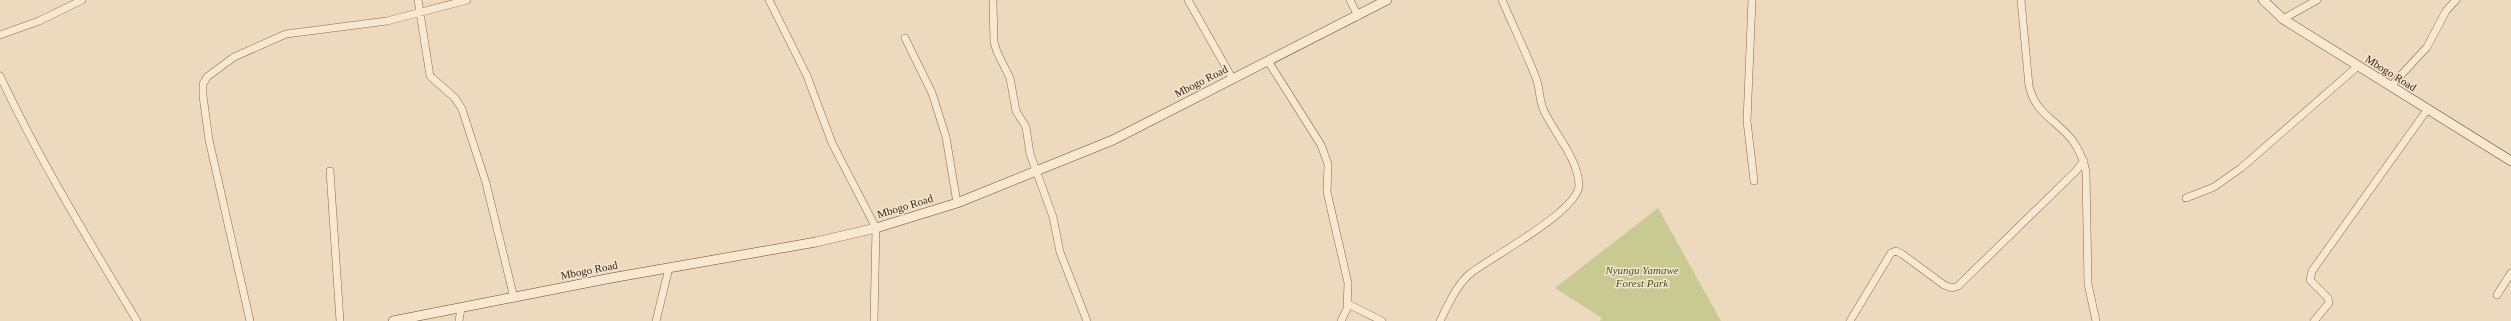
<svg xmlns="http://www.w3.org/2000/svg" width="2511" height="321" viewBox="0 0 2511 321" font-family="Georgia,serif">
<rect width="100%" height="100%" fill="#eddabe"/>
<!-- green -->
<path fill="#c9ca92" d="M1658,208L1721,321H1600L1602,318L1555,288Z"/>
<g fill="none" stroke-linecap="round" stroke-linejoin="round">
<defs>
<path id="street" d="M418,0L430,76L455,98L462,109L486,183L514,298
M769,0L807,76L832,143L876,228L874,321
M1188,0L1232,78
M1350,0L1358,16
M1752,0L1747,121L1754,181
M2021,0L2029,86C2036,115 2057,120 2073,141C2079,150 2084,161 2086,172L2088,284L2096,321
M993,2L994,42L997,52L1010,78L1016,111L1026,127L1030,154L1053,217L1060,252L1087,321
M2283,19L2317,0
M0,35L39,21L82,0
M905,38L932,93L946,137L957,203
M1268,61L1321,145L1328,164L1327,192L1348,283L1347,309L1341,321
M0,76C40,161 89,241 137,321
M2391,86L2427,47L2446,11L2456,0
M330,171L340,321
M2186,198L2214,187L2241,168L2358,66
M2497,295L2511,273
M1348,304L1382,321
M250,321L209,140L203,96V84L207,77L234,57L286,34L387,21L467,0
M459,321L461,308
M656,321L669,268
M1440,321C1448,305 1457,284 1471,273C1491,257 1581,210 1579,184C1577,157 1555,134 1544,111C1539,101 1540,88 1536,78C1526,52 1513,26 1502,0
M1850,321L1891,253L1896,251L1902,254L1944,285L1952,288L1958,286L2076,171L2084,161
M2314,321L2329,303L2328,298L2310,280L2312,271L2427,110"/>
<path id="secondary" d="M2263,0L2283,19L2511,161
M393,321L611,278L816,242L876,228L957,203L1113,140L1387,0"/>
</defs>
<!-- street casing -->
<use href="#street" stroke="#846b57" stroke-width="8"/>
<!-- secondary casing -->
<use href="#secondary" stroke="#664c3a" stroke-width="10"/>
<!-- street -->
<use href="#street" stroke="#f8e8d0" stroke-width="7"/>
<!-- secondary -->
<use href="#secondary" stroke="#f8e8d0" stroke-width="9"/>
</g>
<g text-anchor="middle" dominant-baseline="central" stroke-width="3" stroke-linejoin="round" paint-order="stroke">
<!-- street labels -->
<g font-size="11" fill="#34251b" stroke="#f4e5cd">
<text transform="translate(2391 73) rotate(32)">Mbogo Road</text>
<text transform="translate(1201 81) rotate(-27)">Mbogo Road</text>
<text transform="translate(905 206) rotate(-17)">Mbogo Road</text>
<text transform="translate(589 270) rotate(-11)">Mbogo Road</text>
</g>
<!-- park labels -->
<g font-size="11" font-style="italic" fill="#495022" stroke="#f4e5cd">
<text x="1642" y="270">Nyungu Yamawe<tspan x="1642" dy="13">Forest Park</tspan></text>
</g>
</g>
</svg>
